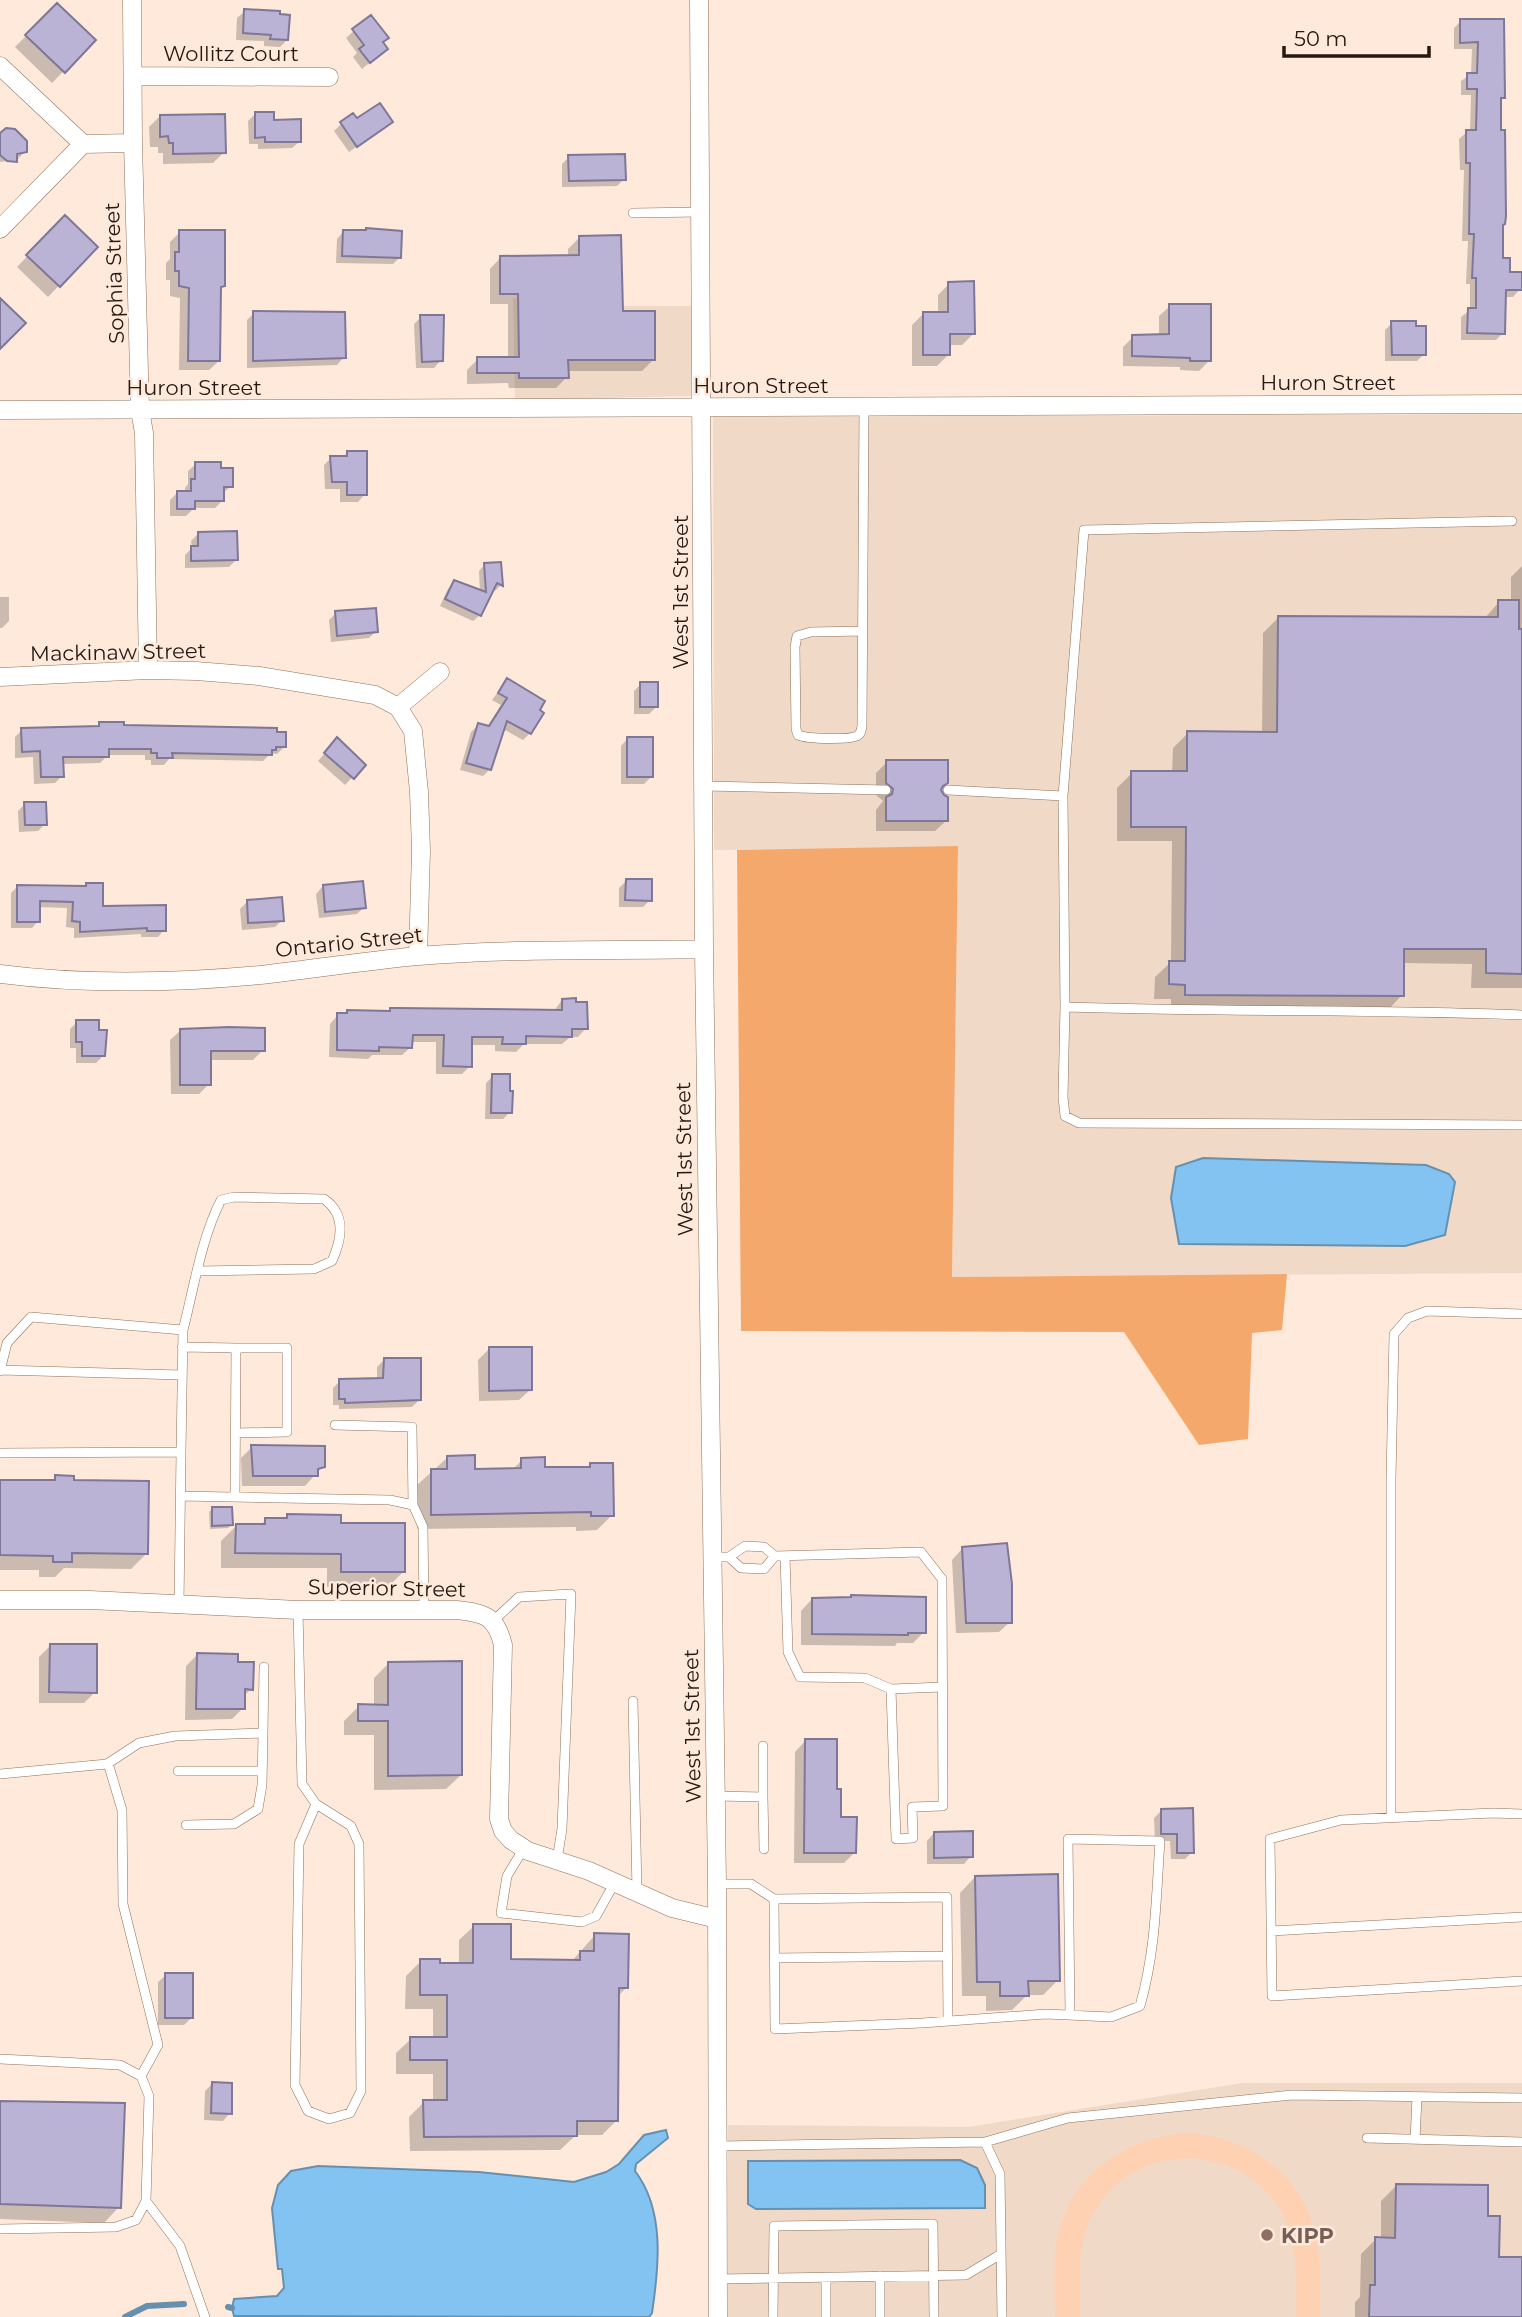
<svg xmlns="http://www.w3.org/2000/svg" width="1522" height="2317" viewBox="0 0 1522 2317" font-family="Montserrat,sans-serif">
<rect width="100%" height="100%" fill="#fee9db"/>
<!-- built -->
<path fill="#f1d9c7" d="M513,298H569L570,306H692L691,396L515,400Z
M1522,414V1273L952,1277L958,847L714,850L713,417Z
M1242,2083H1522V2317H728V2125L968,2127Z"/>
<!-- green -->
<path fill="#fdd1b2" d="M1187,2133C1252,2137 1309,2178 1318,2247C1321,2270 1320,2294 1320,2317H1296C1295,2289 1298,2259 1290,2232C1261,2141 1133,2132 1091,2218C1076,2248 1080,2284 1080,2317H1055C1055,2294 1053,2270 1056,2247C1066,2178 1121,2138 1187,2133Z"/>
<!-- forest -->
<path fill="#f4a86c" d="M958,846L952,1277L1287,1274L1282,1330L1252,1333L1248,1439L1199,1445L1124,1332L741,1331L737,850Z"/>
<!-- water -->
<path fill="#82c3f2" stroke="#6690ae" stroke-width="2" d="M1203,1158L1426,1165L1449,1174L1455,1182L1445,1235L1405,1246L1179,1244L1171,1198L1176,1167Z
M666,2130L668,2138L636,2164L635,2171C665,2210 659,2266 652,2313L649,2317L234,2316L232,2308L234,2299L277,2296L284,2288L282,2269H278L272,2208L278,2185L291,2171L318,2166L479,2172L574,2182L606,2172L619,2164L644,2135Z
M960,2160L977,2168L985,2185V2208L756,2209L748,2204V2161Z"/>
<!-- shadow -->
<path fill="#0003" d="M57,5L93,41L52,83L15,47Z
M245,11L279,16L287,40L280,47L264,46V41L236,40L237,18Z
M370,17L386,49L362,69L353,57L357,53L346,38Z
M1502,20L1504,97L1500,101L1501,260L1520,289L1513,297H1504L1503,333L1496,340H1461V317L1470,310V284H1466L1468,241H1462L1464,170H1460L1459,139L1467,132H1470L1471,95H1461V81L1471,74L1472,49H1454V28L1461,21Z
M255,114L272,121L300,141L292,148L258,149V144H249L248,121Z
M160,116L224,152L213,163L163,164V153H158V147H150L149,127Z
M356,121L391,122L349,152L334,131L341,124Z
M0,135L25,151L18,159L0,162Z
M569,157L624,179L617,186L562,187V164Z
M65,217L96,247L48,297L17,267Z
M344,231L365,232L400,257L393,264L336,263L337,239Z
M180,232L223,286L219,289V361L209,370H179L180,298L170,296V280H166V263L170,259V242Z
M579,238L621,313L653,360L642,371H567V377L556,388H509L508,383L467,384V370L478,359H508V304H490V269L501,257H568V249Z
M949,284L973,334L962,345H948V355L937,366H912V325L924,313L938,314V295Z
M1170,306L1209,361L1199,371L1180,370V367L1123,366V347L1133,337L1159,336V316Z
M254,313L344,357L337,365L247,368V320Z
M421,317L441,360L434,368H416L414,324Z
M1392,323L1424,354L1417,361H1385V330Z
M348,452L365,494L358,502H340V489H325L324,465L331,458L343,457Z
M196,464L220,470L231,486L223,493V500L215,508H194L186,516H170V500L177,493H185V488L188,484V471Z
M199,533L236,560L229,567L185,568V555L192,548L191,541Z
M485,564H500L501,585L495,591L492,589L480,615L473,621L440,606L448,589L455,582L480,592L479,571Z
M1522,566V988H1471L1472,964L1403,963L1402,995L1387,1011L1171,1009V999H1154L1155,977L1171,962L1172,841H1117V788L1132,773H1172L1173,748L1188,733L1262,734L1263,633L1278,618L1484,619L1499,602H1511V577Z
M0,597H9V621L2,628H0Z
M336,613L376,631L369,638L331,642L329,620Z
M507,680L530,733L523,740L503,729L490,769L483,776L460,770L471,732L478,725L487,727L501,705L492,700Z
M641,684L656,707L649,714H634V691Z
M100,724L122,727L284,747L277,754L271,753L263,761L169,759L164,765H151V760H145V755H108L100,763L62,764V776L55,783L34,784L33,757L15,758V737L22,730L96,728Z
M628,738L651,777L644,784H621V746Z
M330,747L364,765L345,785L318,761Z
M887,762L947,782L939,790L947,820L935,831H876V810L883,801L876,795V773Z
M25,804L45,824L38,831L19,832L18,811Z
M626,881L650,900L643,907H619V888Z
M87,885L101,908L164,930L158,937H141V934L74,938V928L66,927L67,908L38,907V921L32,928H11V893L18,886L84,887Z
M323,886L364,907L357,914L319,918L316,894Z
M247,902L282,920L275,927L242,930L240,909Z
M562,1000L586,1028L578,1037H570L562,1044H524L516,1052L495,1051V1045H471L470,1066L462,1074H436V1042H411V1047L402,1055H372L368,1059L329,1057L330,1024L338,1015L387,1013L391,1009L554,1011Z
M77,1022L103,1056L96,1063H76V1048H70V1029Z
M180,1031L263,1050L253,1060H209V1084L199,1094H171L170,1040Z
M493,1076L508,1093L510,1112L503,1119H485L486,1083Z
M489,1349L531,1389L519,1400L479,1401L478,1360Z
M384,1360L419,1400L412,1407L339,1409V1405H333V1388L340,1381L377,1380V1367Z
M252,1447L323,1466L305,1486H242L241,1458Z
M448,1457L474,1470H512L522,1460L543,1469H587L590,1465L612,1515L597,1530L576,1531V1527L417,1529L416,1486Z
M56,1477L72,1482L146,1554L131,1569L64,1568L55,1577H39V1570H0V1482H51Z
M212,1509L231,1525L228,1528L210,1529L209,1512Z
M287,1516L340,1525L403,1572L388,1587H327V1568H221V1541L236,1526H259L266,1520H283Z
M962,1549L1010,1622L999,1632L956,1633L952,1560Z
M906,1596L924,1632L913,1643H897L895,1646L801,1645V1611L812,1599Z
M51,1645L95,1692L84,1703H39V1657Z
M197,1655L236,1663L251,1689L243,1697V1708L232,1719L185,1720L186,1666Z
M388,1664L461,1775L446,1789L374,1790V1735H344V1721L359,1706H374V1678Z
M806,1740L835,1790L839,1819L855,1852L844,1863H794L795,1752Z
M1162,1810L1192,1852L1185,1859H1171L1170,1841H1155L1154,1818Z
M934,1833L971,1856L964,1864H927V1841Z
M975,1877L1058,1980L1043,1995H1027L1012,2010L986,2011V1996H962L960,1893Z
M474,1926L509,1961H572L595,1935L627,1987L617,1997V2120L602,2135H576L560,2150L410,2151L409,2117L424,2102H433V2074H396V2053L411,2039H433V2009H405L406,1976L421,1961L439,1965H459V1940Z
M166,1975L191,2018L184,2025H158V1982Z
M212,2084L230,2113L223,2121L204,2120L205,2091Z
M0,2102L119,2207L104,2223L0,2219Z
M1396,2186L1486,2218L1497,2259H1522V2317H1355V2302L1360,2297L1361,2254L1376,2239H1381V2201Z"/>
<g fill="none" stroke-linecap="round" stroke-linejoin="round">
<!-- stream -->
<path stroke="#6690ae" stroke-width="6" d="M228,2307L232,2308
M125,2317L147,2306L184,2304"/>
</g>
<!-- building -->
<path fill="#bbb3d5" stroke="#7f7797" stroke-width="2" d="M57,3L96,40L65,73L25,35Z
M244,9L280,11V14L290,15L288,40L270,39L271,35L243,33Z
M371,15L389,38L383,42L388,49L370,63L359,49L364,45L352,29Z
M1460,19H1504L1505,98H1501V130H1505L1506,216L1505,224L1503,225V258H1510V272H1522V290H1506L1505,334L1467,333L1468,308H1476V278H1472L1474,234H1469L1470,163H1466V130H1476L1477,89H1467V73H1477L1478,42L1460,43Z
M380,103L393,122L357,147L340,122L353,113L357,118Z
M255,112H274V120L301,119V142H265V137L255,138Z
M225,114L226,153L173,154V143H169L168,136L160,137V115Z
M6,128L15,129L27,141V152L17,154V162L7,161L0,155V133Z
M625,154L626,180L569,181L568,155Z
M65,215L98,247L60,287L26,255Z
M366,228L402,231L401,258L342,256L343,230H366Z
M179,230H225V286L221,287L220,361H188L189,288L179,286V271H175V252H179Z
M621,235L623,311H655V360H568L569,378H519V373H477V357H519L518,294H500V256L579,255V236Z
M974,281L975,334H950V355H923V312H948V282Z
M0,298L26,323L0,349Z
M1169,304H1211V361H1190V358L1132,356V335L1169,334Z
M253,311L345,312L346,358L253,361Z
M420,315H444L443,361L422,362Z
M1391,321H1416V326H1426V355H1392Z
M347,451H367V495H347V482H332L330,456H347Z
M195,462H221V468H233V487H224V501H195V509H177V491H191V479H195Z
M237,531L238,560L191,561V546H198V532Z
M501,562L503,586L497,583L481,616L445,599L454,580L486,592L484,563Z
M1498,600H1519V629H1522V974L1486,973V949H1404V996L1185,995V985L1169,984V961H1185L1186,827H1131V771H1187V731L1277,732L1278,616L1498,617Z
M376,608L378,632L337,636L335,611Z
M507,678L545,701L540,710L544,713L531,734L507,721L491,770L466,763L478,723L489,726L507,698L498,693Z
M640,682H658V707H640Z
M99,722H124V725L277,728V732H286V747H276V750H272V755L172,753L173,758H157V753H151V749H109V757H63L64,777H41L40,751L22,752L21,728L99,726Z
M337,737L366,765L354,779L324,753Z
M627,737H653V777H627Z
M886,760H948V783L943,786L941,790L944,795L948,797V821H886V797L892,794L893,789L886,783Z
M24,802H46L47,825H25Z
M626,879H652V901L625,900Z
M363,881L366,908L325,912L323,885Z
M86,883H103V906L166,905V931H147V928L80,932V922L72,921L73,902L40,901V922H17V885L86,886Z
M282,897L284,921L248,923L247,900Z
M576,998V1002H587L588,1029H572V1037L526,1036V1044H502L503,1037H472V1067L443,1066L444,1035H413L412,1048L379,1047V1051L337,1050V1013H347V1010L390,1011V1008H397L562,1010V999Z
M76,1020H99V1030H107L105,1056H82V1042H76Z
M229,1027L265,1028V1051H211V1085H180V1029Z
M492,1074H510V1091H513L512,1113H491Z
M489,1347H532V1390L489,1391Z
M384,1358H421V1400L345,1403V1399H339V1379L383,1378Z
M251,1445L325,1446V1467L318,1469V1476H253Z
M475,1455V1469L521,1468V1458L545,1457V1467H590V1463H613L614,1516H591V1512L431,1515V1469H447V1456Z
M55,1475L74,1476V1480L149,1481L148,1554L72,1553V1562H53V1556L0,1555V1480H55Z
M212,1507H232L233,1525L212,1526Z
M287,1514L341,1515V1523H405V1572H341V1554L235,1553L236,1524H265V1518H287Z
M1007,1543L1012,1584V1623H966L962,1547Z
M851,1595L926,1597V1633H908V1635L812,1634V1598L851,1597Z
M50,1644H97V1693L49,1692Z
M197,1653L238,1654V1662H254L253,1690L245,1689V1709H196Z
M462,1661V1775L388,1776V1721H358V1704L388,1705V1662Z
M805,1739H837V1789H841V1817H857L856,1853H804Z
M1193,1808L1194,1853H1177V1834H1161V1809Z
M973,1831V1857L934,1858V1832Z
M1058,1874L1060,1981H1028L1029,1996H1000V1982H977L975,1876Z
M473,1924H511V1959L580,1960V1951H594V1933L629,1934L628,1988H619L618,2121H577V2136L424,2137L423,2100H447V2060H410V2037H447V1995H420V1959H440V1963H473Z
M165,1973H193V2018H165Z
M212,2082L232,2083V2114L211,2113Z
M0,2101L125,2103L121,2208L0,2204Z
M1396,2184L1488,2185V2216H1500L1499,2257H1522V2317H1369L1370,2285H1375V2237L1395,2238Z"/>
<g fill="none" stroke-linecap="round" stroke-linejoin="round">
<defs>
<path id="service" d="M633,213L701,212
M862,631L811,632L797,636L795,647L796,729L798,735C808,739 848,740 857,736C861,734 861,731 862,726L864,407
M704,786L886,790
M948,790L1063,796L1065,1007C1218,1012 1370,1009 1522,1015
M1063,796L1084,530L1512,521
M1065,1007L1063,1097L1065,1116L1079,1123L1522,1125
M183,1330C194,1288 201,1239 221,1200L234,1197L324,1199C346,1214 342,1239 332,1261L314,1269L198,1271
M182,1347L236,1348
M0,1370L182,1375
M0,1371L7,1343L31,1317L183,1330L181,1452
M0,1453L181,1452L179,1605
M181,1496L390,1500L413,1505L412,1427L335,1425
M235,1497L236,1348H287V1432L236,1433
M413,1505L423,1527L424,1610
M713,1557H729L745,1546L764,1547L775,1556L921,1552L942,1579L943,1806L912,1807L913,1838L896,1839L891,1689L865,1678L800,1677L788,1652L785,1556
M729,1557L741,1568L764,1569L775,1556
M298,1610L302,1784L316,1804L351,1826L359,1844L361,2091L350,2113L329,2119L308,2111L295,2085L299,1844L316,1804
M493,1621L519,1597L571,1594L562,1829L557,1860
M891,1689L943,1687
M633,1701L637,1892
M108,1763L122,1810L123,1904L158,2045L141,2076
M178,1771H262
M0,1774L107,1764L139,1743L175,1736L263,1733L264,1667
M716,1796L763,1797V1746
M763,1797L764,1849
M1522,1814L1493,1813L1341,1820L1270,1839L1272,1996L1522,1981
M1391,1817V1479L1394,1334L1408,1318L1427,1311L1522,1314
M186,1825L234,1824L258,1809L262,1785L263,1733
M524,1848L507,1876L501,1913L582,1922L596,1916L615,1882
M717,1884H751L774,1899L947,1897L948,2021
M774,1899L775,2029L922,2023L1046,2014L1111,2017L1140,2006C1156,1950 1156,1898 1160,1841L1068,1839L1070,2015
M1271,1931L1522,1917
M774,1958L947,1956
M0,2059L120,2065L141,2076L149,2096L146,2201L136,2220L116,2227L0,2229
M1367,2138L1522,2142
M1415,2140L1417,2097
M985,2142L1000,2174L1002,2317
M719,2146L985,2142L1068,2118L1292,2095L1522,2098
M146,2201L180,2246L205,2317
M826,2278V2317
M719,2279L966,2275L1001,2254
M773,2317L774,2226L933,2224L934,2317
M880,2317V2276"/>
<path id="minor" d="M132,0L133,143L140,410L144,433L148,670
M699,0L704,949L717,1884L718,2317
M0,66L83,144L133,143
M133,76L329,77
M0,229L83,144
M0,410L1522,404
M0,677L148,670L196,671L259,676L375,695L398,707L413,731L419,792L421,851L418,956
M398,707L440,672
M0,974C85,985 174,983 260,975C312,969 365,961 418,956C513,948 609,951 704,949
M0,1600H90L298,1610H457C485,1613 496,1616 503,1645L499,1819L503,1831L511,1840L528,1851L589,1871L672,1908L717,1919"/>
</defs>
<!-- service casing -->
<use href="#service" stroke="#8e715b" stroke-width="10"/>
<!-- minor casing -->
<use href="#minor" stroke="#8e715b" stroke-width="19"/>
<!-- service -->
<use href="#service" stroke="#fff" stroke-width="9"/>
<!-- minor -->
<use href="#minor" stroke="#fff" stroke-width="18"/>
</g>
<!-- markers -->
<circle fill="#8d6e63" stroke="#fee9db" stroke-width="2.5" cx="1267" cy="2235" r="7"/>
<g text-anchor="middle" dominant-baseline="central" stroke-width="5" stroke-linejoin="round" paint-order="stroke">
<!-- street labels -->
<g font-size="21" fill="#251911" stroke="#fee9db">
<text x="231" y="53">Wollitz Court</text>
<text transform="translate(114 273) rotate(-92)">Sophia Street</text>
<text x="1328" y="382">Huron Street</text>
<text x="761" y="385">Huron Street</text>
<text x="194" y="387">Huron Street</text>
<text transform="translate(680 592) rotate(-90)">West 1st Street</text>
<text transform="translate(118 652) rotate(-1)">Mackinaw Street</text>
<text transform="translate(349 942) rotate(-6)">Ontario Street</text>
<text transform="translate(684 1159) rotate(-91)">West 1st Street</text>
<text transform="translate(387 1588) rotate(1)">Superior Street</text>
<text transform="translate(692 1726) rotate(-91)">West 1st Street</text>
</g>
<!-- education labels -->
<g font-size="21" font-weight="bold" fill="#785e54" stroke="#fee9db" text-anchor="start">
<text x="1281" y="2235">KIPP</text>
</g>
</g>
<!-- scale -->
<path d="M1284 46v10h145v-10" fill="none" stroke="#251911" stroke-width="3.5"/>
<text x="1294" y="46" font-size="21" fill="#251911" stroke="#fee9db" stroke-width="5" paint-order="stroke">50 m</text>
</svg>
